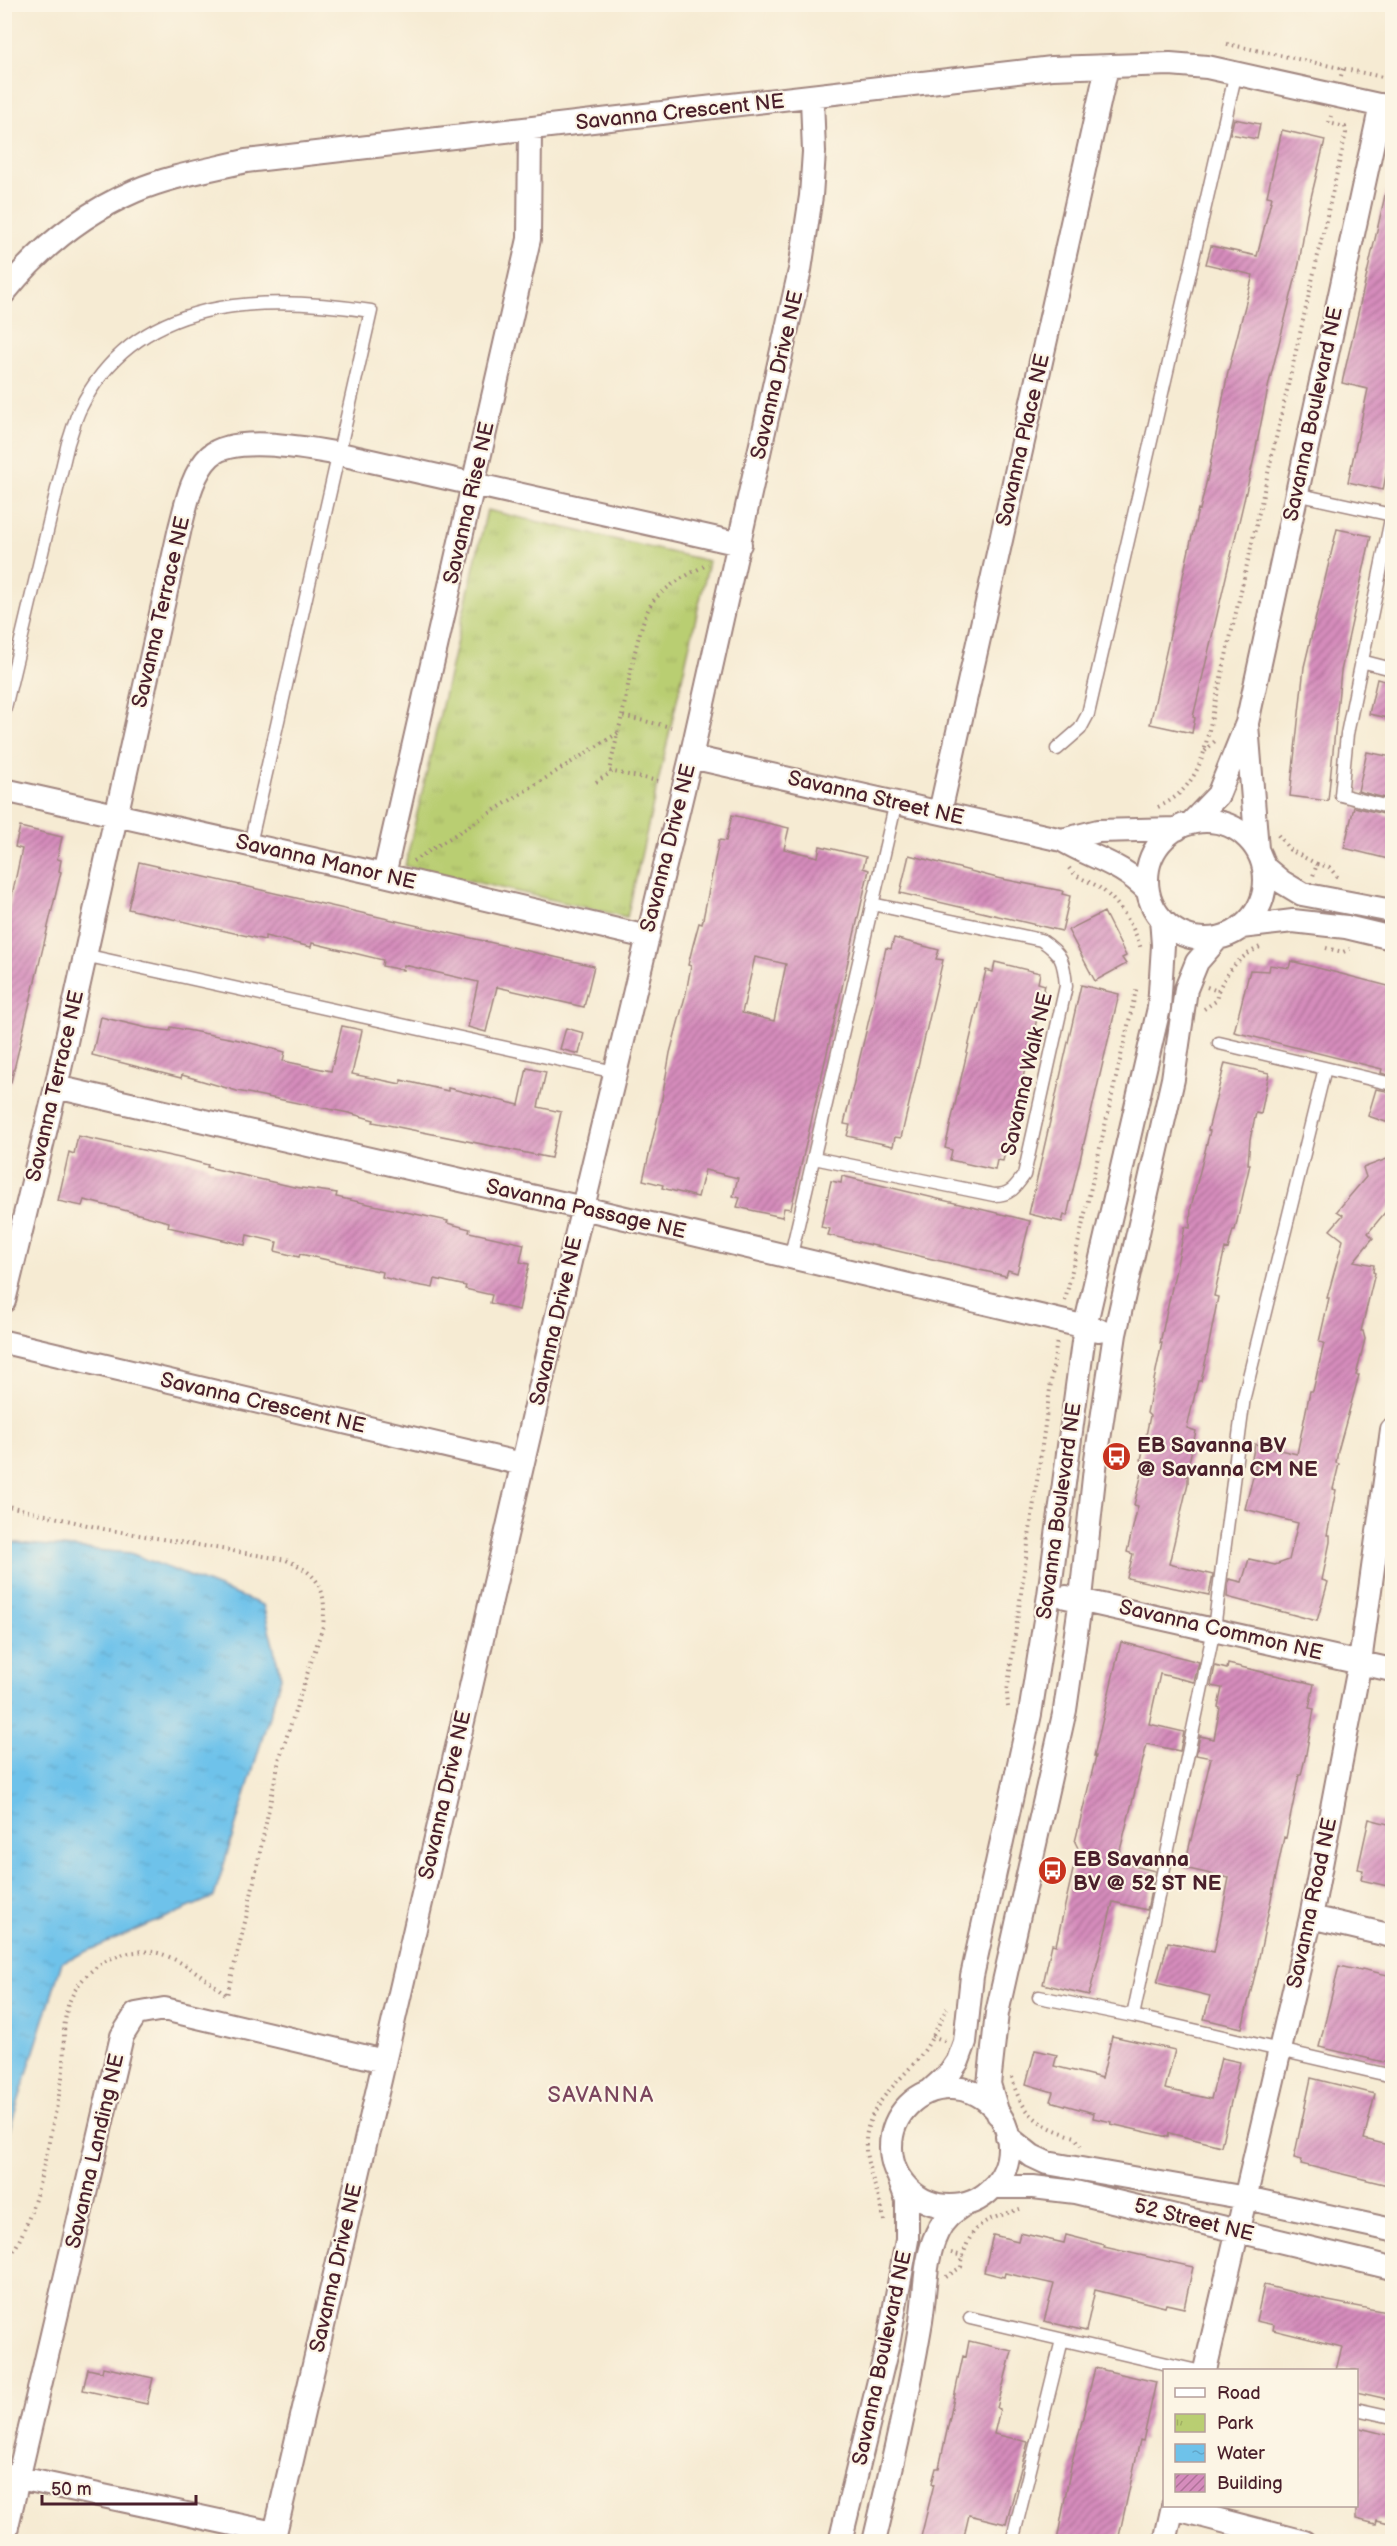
<svg xmlns="http://www.w3.org/2000/svg" width="1397" height="2546" viewBox="0 0 1397 2546" font-family="'Balsamiq Sans',sans-serif">
<defs>
<pattern id="park-tufts" width="24" height="20" patternUnits="userSpaceOnUse" patternTransform="scale(1.5)"><rect width="24" height="20" fill="#b9ce72"/><path d="M3 7l-1-3M5 7V3M7 7l1-3M15 17l-1-3M17 17v-4M19 17l1-3" fill="none" stroke="#a1b063"/></pattern>
<pattern id="water-ripples" width="26" height="14" patternUnits="userSpaceOnUse" patternTransform="scale(1.5)"><rect width="26" height="14" fill="#6ec2ea"/><path d="M2 4q2-2 4 0t4 0M15 11q2-2 4 0t4 0" fill="none" stroke="#61a6c9"/></pattern>
<pattern id="building-hatch" width="6" height="6" patternUnits="userSpaceOnUse" patternTransform="scale(1.5)"><rect width="6" height="6" fill="#d58cbc"/><path d="M-1 1l2-2M0 6l6-6M5 7l2-2" fill="none" stroke="#af7299"/></pattern>
</defs>
<rect width="100%" height="100%" fill="#fcf5e5"/>
<filter id="ink" filterUnits="userSpaceOnUse"><feTurbulence type="fractalNoise" baseFrequency=".0167" numOctaves="2"/><feDisplacementMap in="SourceGraphic" scale="12" xChannelSelector="R" yChannelSelector="G"/><feConvolveMatrix kernelMatrix="1 2 1 2 8 2 1 2 1" color-interpolation-filters="sRGB"/></filter>
<filter id="wash" filterUnits="userSpaceOnUse"><feTurbulence type="fractalNoise" baseFrequency=".008" numOctaves="4" result="noise"/><feDisplacementMap in="SourceGraphic" scale="24" xChannelSelector="R" yChannelSelector="G"/><feGaussianBlur stdDeviation="1.35" result="paint"/><feColorMatrix in="noise" values="0 0 0 0 0 0 0 0 0 0 0 0 0 0 0 0 0 1.4 0 .05"/><feComposite in="paint" operator="in"/></filter>
<g filter="url(#wash)">
<rect width="100%" height="100%" fill="#f6ebd3"/>
<!-- park -->
<path fill="url(#park-tufts)" stroke="#82764e" stroke-width="1.5" d="M487,510L709,561L627,917L405,866Z"/>
<!-- water -->
<path fill="url(#water-ripples)" stroke="#5c708a" stroke-width="1.5" d="M5,1542L130,1553L263,1605L281,1677L214,1897L62,1962L5,2144Z"/>
<g id="blocks">
<!-- building -->
<path fill="url(#building-hatch)" fill-rule="evenodd" d="M1234,119L1260,124L1257,139L1230,134Z
M1282,130L1325,140L1307,214L1299,264L1269,383L1254,458L1193,717L1195,718L1192,733L1150,724L1198,509L1200,510L1210,466L1228,372L1253,275L1206,264L1211,246L1257,256L1272,197L1267,196Z
M1386,191L1392,192V446L1383,490L1348,482L1368,389L1342,383Z
M1337,529L1371,536L1341,671L1328,801L1290,796L1304,667Z
M1377,679L1392,683V719L1369,714Z
M1367,752L1392,757V800L1358,791Z
M1354,807L1392,816V860L1344,848Z
M732,815L789,828L784,849L818,857L820,846L866,857L863,868L869,870L791,1209L784,1208L782,1217L737,1207L740,1198L733,1196L738,1178L705,1170L698,1197L662,1188L663,1185L643,1180L661,1104L670,1053L686,993L691,966L688,965L693,945L699,923L702,924L719,840L726,841ZM755,957L786,964L774,1021L742,1013Z
M20,827L62,837L57,859L61,860L59,871L61,872L11,1082L4,1081V932L22,849L15,847Z
M909,855L997,878L1063,891L1062,894L1070,896L1062,931L900,893Z
M139,862L594,966L584,1007L497,987L486,1032L468,1027L478,982L404,965L403,970L382,966L383,960L312,943L311,947L265,936V940L128,909Z
M1104,912L1126,956L1122,958L1126,964L1095,981L1068,930Z
M894,938L939,950L936,959L943,960L901,1138L895,1137L893,1146L847,1136L850,1125L844,1124L886,948L891,949Z
M1291,961L1392,987V1076L1381,1073L1382,1069L1234,1032L1250,970L1269,971L1270,965L1289,968Z
M995,962L1040,973L1038,983L1045,985L1003,1161L997,1160L995,1170L950,1160L952,1150L945,1148L986,970L993,972Z
M1081,985L1119,994L1071,1198L1067,1216L1064,1215L1062,1222L1029,1214Z
M101,1017L147,1028L170,1031L171,1027L239,1040L285,1052L283,1061L331,1071L342,1026L362,1030L352,1074L401,1084V1080L448,1091V1088L519,1105L527,1068L546,1072L538,1107L561,1112L551,1158L373,1122L374,1120L349,1113L237,1091L182,1075L181,1078L92,1055Z
M566,1028L584,1033L579,1054L560,1049Z
M1225,1063L1269,1073L1261,1114L1256,1113L1250,1139L1248,1164H1250L1235,1230H1233L1228,1249L1225,1248L1214,1296L1218,1297L1206,1359L1201,1381H1198L1187,1428L1196,1431L1186,1476H1188V1483L1169,1564L1213,1575L1209,1595L1127,1578L1133,1554L1127,1552L1138,1506L1134,1505L1145,1461L1141,1460L1150,1416L1147,1413L1162,1343H1160L1185,1227L1190,1228L1191,1207L1210,1131L1208,1130Z
M1376,1089L1392,1092V1110L1389,1123L1368,1116Z
M78,1136L189,1160L208,1165L207,1167L294,1187L337,1193L336,1197L448,1221L447,1223L470,1229L469,1232L524,1244L520,1262L529,1264L519,1310L490,1303L492,1295L465,1289L466,1286L435,1279L433,1288L406,1283L382,1277L383,1272L300,1254L299,1257L275,1251L277,1242L247,1235L245,1245L168,1227L169,1222L116,1208L84,1200L82,1206L58,1201L69,1152L74,1154Z
M1392,1157V1204L1368,1233L1373,1238L1354,1261L1374,1265L1373,1272L1375,1273L1361,1331H1363L1365,1339L1356,1375H1359L1338,1451L1336,1463L1339,1464L1333,1489L1336,1490L1327,1535H1330V1542L1322,1580L1328,1582L1317,1621L1227,1597L1229,1579L1242,1582L1249,1559L1275,1565L1289,1560L1298,1523L1245,1509L1256,1464L1251,1463L1255,1444L1297,1454L1310,1391H1313L1324,1343L1319,1342L1329,1298H1327L1343,1240L1330,1230L1343,1215L1337,1211L1366,1177L1363,1168Z
M842,1176L1030,1221L1017,1273L1008,1270L1006,1276L828,1235L830,1229L821,1227L831,1181L841,1183Z
M1121,1642L1199,1662L1194,1682L1160,1674L1149,1724L1184,1732L1180,1751L1147,1744L1117,1862L1155,1871L1147,1910L1113,1902L1089,1995L1043,1984L1052,1944L1056,1945L1078,1848L1075,1842L1096,1756H1094Z
M1228,1664L1314,1684L1309,1708L1314,1709L1306,1754L1301,1775H1299L1286,1838L1284,1837L1258,1962L1242,2028L1204,2019L1210,1996L1157,1983L1168,1942L1214,1952L1221,1919L1229,1878L1184,1868L1211,1758L1196,1755L1200,1736L1214,1739L1220,1708L1218,1707L1222,1688L1211,1686L1215,1666L1227,1669Z
M1369,1819L1392,1825V1887L1361,1880L1363,1870L1358,1869Z
M1339,1966L1361,1971L1362,1969L1392,1976V2064L1319,2047Z
M1112,2036L1175,2050L1165,2089L1211,2099L1221,2058L1240,2062L1221,2146L1169,2133L1168,2137L1111,2124L1112,2122L1093,2118L1094,2113L1050,2101L1053,2092L1026,2084L1035,2050L1057,2055L1054,2066L1102,2078Z
M1311,2078L1375,2094L1364,2139L1392,2146V2186L1301,2164L1302,2160L1294,2158Z
M1020,2233L1064,2243L1066,2235L1105,2245L1104,2247L1193,2267L1184,2308L1166,2304L1165,2307L1095,2290L1086,2331L1044,2321L1054,2284L1005,2273L1004,2277L984,2272L993,2235L1018,2241Z
M1264,2285L1328,2301L1392,2313V2400L1356,2392V2370H1336L1342,2347L1273,2330L1274,2325L1256,2321Z
M969,2341L1012,2351L997,2408L1000,2409L994,2434L1028,2442L1006,2524L969,2515L963,2541H920L934,2484L932,2483L936,2468H939L963,2356L966,2357Z
M103,2367L153,2378L147,2404L83,2390L88,2369L102,2372Z
M1095,2368L1156,2382L1143,2441L1140,2440L1118,2541H1057L1071,2466Z
M1356,2427L1392,2436L1386,2475L1392,2476V2521L1390,2520L1389,2523L1377,2520L1376,2524L1356,2519Z"/>
</g>
</g>
<g filter="url(#ink)">
<use href="#blocks" fill-opacity="0" stroke="#a0857f" stroke-width="1.5"/>
<g fill="none" stroke-linecap="round" stroke-linejoin="round">
<defs>
<path id="lane" d="M1296,494L1392,515
M1392,514L1347,734L1341,795L1392,808
M1361,661L1392,669
M4,712L68,443C72,432 75,419 80,409C136,295 263,294 371,311L250,844
M1057,749L1080,729L1088,714L1236,72
M84,955L615,1072
M1219,1043L1392,1084
M814,1158L994,1195C1010,1195 1015,1188 1024,1175L1066,986C1064,961 1062,954 1041,940L872,904
M790,1259L896,802
M1039,1997L1133,2016L1392,2076
M1133,2016L1214,1629L1244,1397L1325,1068
M970,2318L1193,2370
M1356,2409L1392,2417
M1012,2542L1062,2340"/>
<path id="street" d="M4,293C39,249 84,213 135,191C170,176 209,170 246,161L1052,68L1170,64L1207,67L1392,108
M1247,725L1257,849
M691,757L1062,840C1094,859 1121,863 1148,891
M4,790L384,875L647,937
M940,812L1107,67
M1147 880a59 59 0 1 1 118 0a59 59 0 1 1-118 0Z
M1191,823L1218,795L1247,723L1381,105
M1062,840L1098,831L1177,829
M1264,867L1282,882L1302,894L1392,911
M384,875L529,239L530,129
M1241,927L1293,921L1346,927L1392,938
M56,1087L583,1208L1099,1330
M4,1301L56,1087L180,528C186,505 192,473 210,456C234,434 310,449 340,454L740,544
M4,1342L522,1464
M1066,1597L1392,1670
M1311,1917L1392,1936
M891 2147a59 59 0 1 1 118 0a59 59 0 1 1-118 0Z
M929,2092L950,2073L958,2061L965,2042L972,1976L1030,1714L1049,1595L1085,1327L1159,1008L1163,945L1161,918
M998,2114L989,2084L997,2013L1065,1710L1081,1598L1096,1459L1115,1334L1173,1079L1186,989L1197,962L1218,938
M1007,2136L1032,2156L1047,2163L1246,2198L1392,2230
M993,2187H1033L1075,2192L1392,2268
M1205,2370L1311,1917L1360,1662L1392,1430
M6,2475L274,2533
M1173,2508L1304,2542
M4,2539L122,2036L136,2014L164,2009L384,2061
M273,2542L554,1328L691,757L800,270L811,196L814,152L812,98
M840,2542L889,2339L907,2240V2200L898,2175
M874,2542C891,2470 908,2399 920,2327C926,2296 923,2262 937,2233C943,2219 953,2212 965,2204
M1165,2542L1173,2506"/>
</defs>
<!-- lane casing -->
<use href="#lane" stroke="#a0857f" stroke-width="15"/>
<!-- street casing -->
<use href="#street" stroke="#a0857f" stroke-width="26"/>
<!-- path -->
<path stroke="#a0857f" stroke-width="4" stroke-dasharray="1.5 4.5" stroke-linecap="butt" d="M1227,44L1392,79
M1341,76L1343,68
M622,716C628,689 638,619 654,600C669,584 689,574 708,564
M1205,751L1217,739
M658,781L609,771L622,716L671,727
M596,782L612,772
M1158,807C1183,796 1196,777 1204,752L1346,133L1345,127L1329,123L1331,116
M1278,835L1290,850L1317,864L1313,876
M413,861L618,733
M1317,864L1329,867L1340,880
M1069,868C1076,878 1087,880 1097,886C1118,900 1134,925 1141,949
M1326,948L1343,952L1350,949
M1207,987L1218,991C1228,970 1239,957 1260,947
M1204,1009L1216,1001L1218,991
M1065,1301L1137,986
M4,1505L104,1529L286,1560C320,1574 327,1590 323,1626L279,1760L248,1910L227,1995
M1008,1707L1007,1692L1057,1340
M932,2036L945,2041
M1012,2077C1020,2114 1041,2127 1075,2137L1082,2148
M884,2221C881,2193 864,2169 866,2140C868,2105 896,2085 917,2060C930,2045 938,2025 947,2008
M951,2253L963,2256C973,2220 988,2220 1020,2209
M4,2266C30,2229 38,2190 48,2147C53,2121 60,2096 63,2070C65,2048 61,2019 71,1998C85,1967 119,1948 153,1952C173,1954 213,1982 227,1996
M946,2277L961,2267L963,2256"/>
<!-- lane -->
<use href="#lane" stroke="#fff" stroke-width="12"/>
<!-- street -->
<use href="#street" stroke="#fff" stroke-width="22"/>
</g>
</g>
<!-- icons -->
<defs>
<symbol id="bus-disc" viewBox="-11 -11 22 22"><circle r="9.5" fill="#c8321e" stroke="#fcf5e5"/><path d="M-5-6H5V4H4V6H2V4H-2V6H-4V4H-5ZM-3.5-4V0h7V-4ZM-3.5 1.2v1.5H-2V1.2ZM2 1.2v1.5H3.5V1.2Z" fill="#fff"/></symbol>
</defs>
<g fill-rule="evenodd">
<use href="#bus-disc" x="1100" y="1440" width="33" height="33"/>
<use href="#bus-disc" x="1036" y="1854" width="33" height="33"/>
</g>
<g text-anchor="middle" dominant-baseline="central" stroke-width="4.5" stroke-linejoin="round" paint-order="stroke">
<!-- street labels -->
<g font-size="21" fill="#4a1f2b" stroke="#fcf5e5">
<text transform="translate(680 112) rotate(-6)">Savanna Crescent NE</text>
<text transform="translate(777 375) rotate(-77)">Savanna Drive NE</text>
<text transform="translate(1313 414) rotate(-78)">Savanna Boulevard NE</text>
<text transform="translate(1023 440) rotate(-77)">Savanna Place NE</text>
<text transform="translate(469 503) rotate(-77)">Savanna Rise NE</text>
<text transform="translate(161 612) rotate(-77)">Savanna Terrace NE</text>
<text transform="translate(876 798) rotate(13)">Savanna Street NE</text>
<text transform="translate(668 848) rotate(-76)">Savanna Drive NE</text>
<text transform="translate(326 862) rotate(13)">Savanna Manor NE</text>
<text transform="translate(1027 1074) rotate(-77)">Savanna Walk NE</text>
<text transform="translate(55 1086) rotate(-77)">Savanna Terrace NE</text>
<text transform="translate(586 1209) rotate(13)">Savanna Passage NE</text>
<text transform="translate(556 1321) rotate(-77)">Savanna Drive NE</text>
<text transform="translate(263 1403) rotate(13)">Savanna Crescent NE</text>
<text transform="translate(1059 1511) rotate(-82)">Savanna Boulevard NE</text>
<text transform="translate(1221 1630) rotate(13)">Savanna Common NE</text>
<text transform="translate(445 1795) rotate(-77)">Savanna Drive NE</text>
<text transform="translate(1312 1903) rotate(-78)">Savanna Road NE</text>
<text transform="translate(95 2151) rotate(-77)">Savanna Landing NE</text>
<text transform="translate(1194 2220) rotate(14)">52 Street NE</text>
<text transform="translate(336 2268) rotate(-77)">Savanna Drive NE</text>
<text transform="translate(882 2358) rotate(-78)">Savanna Boulevard NE</text>
</g>
<!-- poi labels -->
<g font-size="21" font-weight="bold" fill="#4a1f2b" stroke="#fcf5e5" text-anchor="start">
<text x="1137" y="1445">EB Savanna BV<tspan x="1137" dy="24">@ Savanna CM NE</tspan></text>
<text x="1073" y="1859">EB Savanna<tspan x="1073" dy="24">BV @ 52 ST NE</tspan></text>
</g>
<!-- neighbourhood labels -->
<g font-size="22" letter-spacing="1.5" fill="#7b455e" stroke="#fcf5e5">
<text x="601" y="2095">SAVANNA</text>
</g>
</g>
<!-- margin -->
<rect width="1397" height="2546" fill="none" stroke="#fcf5e5" stroke-width="24"/>
<!-- legend -->
<rect x="1163" y="2369" width="195" height="138" fill="#fcf5e5" stroke="#b59f9b" stroke-width="1.5"/>
<rect x="1175" y="2388" width="30" height="9" fill="#ffffff" stroke="#b59f9b" stroke-width="1.5"/>
<text x="1217" y="2399" font-size="18" fill="#4a1f2b">Road</text>
<rect x="1175" y="2414" width="30" height="18" fill="url(#park-tufts)" stroke="#b59f9b" stroke-width="1.5"/>
<text x="1217" y="2429" font-size="18" fill="#4a1f2b">Park</text>
<rect x="1175" y="2444" width="30" height="18" fill="url(#water-ripples)" stroke="#b59f9b" stroke-width="1.5"/>
<text x="1217" y="2459" font-size="18" fill="#4a1f2b">Water</text>
<rect x="1175" y="2474" width="30" height="18" fill="url(#building-hatch)" stroke="#b59f9b" stroke-width="1.5"/>
<text x="1217" y="2489" font-size="18" fill="#4a1f2b">Building</text>
<!-- scale -->
<path d="M42 2495v9h154v-9" fill="none" stroke="#4a1f2b" stroke-width="3"/>
<text x="51" y="2495" font-size="18" fill="#4a1f2b" stroke="#fcf5e5" stroke-width="4.5" paint-order="stroke">50 m</text>
</svg>
